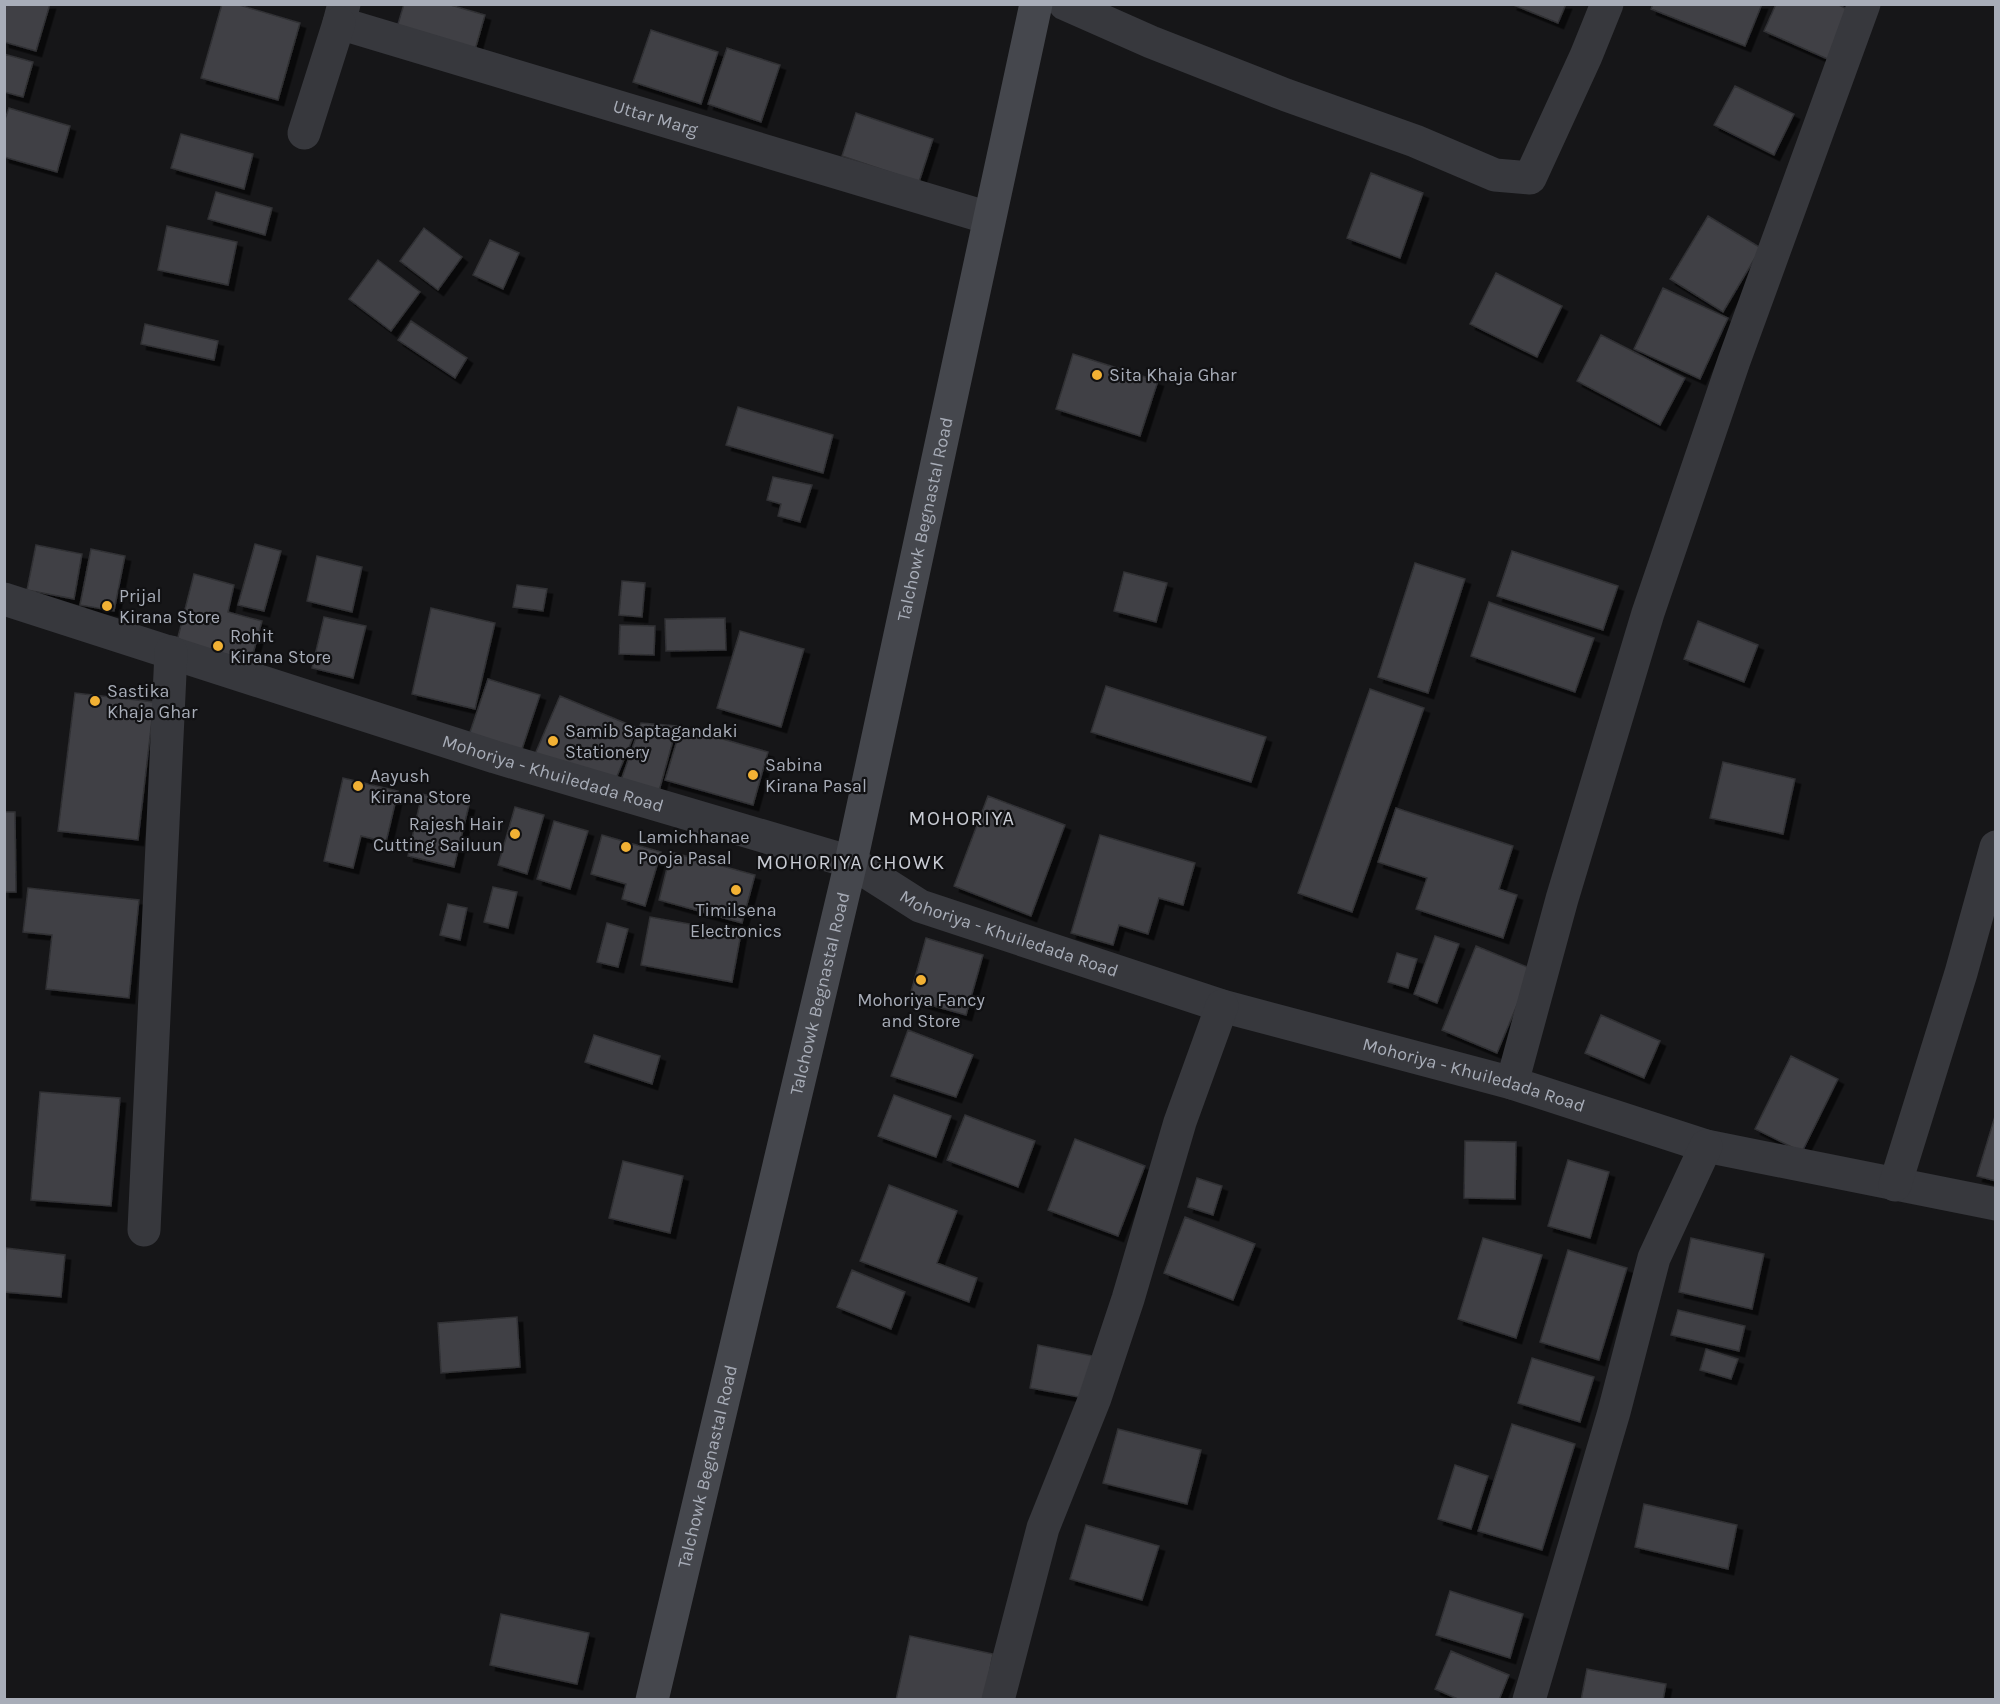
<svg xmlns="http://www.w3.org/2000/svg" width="2000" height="1704" viewBox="0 0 2000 1704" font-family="Karla,sans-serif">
<defs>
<filter id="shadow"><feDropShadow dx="5.5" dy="5.5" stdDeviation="0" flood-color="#0009"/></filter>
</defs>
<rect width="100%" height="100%" fill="#161618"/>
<!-- building -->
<path fill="#404145" stroke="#303034" stroke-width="1.5" filter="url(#shadow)" d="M4,4H50L36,51L4,42Z
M222,4H236L300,23L278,100L201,78Z
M404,4H447L485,15L473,57L395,34Z
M1511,4H1566L1558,23Z
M1653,4H1762L1745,46L1651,9Z
M1776,4H1837L1853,12L1832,61L1764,31Z
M651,30L718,52L701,104L633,82Z
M727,48L780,65L761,122L708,104Z
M4,54L33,62L23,97L4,92Z
M1735,86L1794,114L1774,155L1714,125Z
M9,108L70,126L57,172L4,157V122Z
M856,113L933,139L919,182L842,156Z
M181,134L253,154L244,189L171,168Z
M1371,173L1423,193L1400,258L1347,238Z
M216,192L272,208L265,235L208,219Z
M1708,216L1761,248L1723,312L1670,279Z
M167,226L237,242L228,285L158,270Z
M424,228L462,257L438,290L400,261Z
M490,240L519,253L503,289L473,275Z
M378,260L420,292L391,331L349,299Z
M1496,273L1562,306L1537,357L1470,324Z
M1663,288L1728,318L1700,379L1634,349Z
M411,321L467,358L455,378L398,340Z
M145,324L218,341L214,360L141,344Z
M1601,335L1685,378L1660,425L1577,381Z
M1073,354L1158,381L1140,436L1056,409Z
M738,407L833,435L823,473L726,445Z
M773,477L812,485L800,522L778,516L781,504L767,500Z
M255,544L281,551L264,611L238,605Z
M36,545L82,554L74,599L27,590Z
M91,549L125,556L114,611L80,605Z
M1512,551L1618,586L1603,630L1497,596Z
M317,556L362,567L352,612L307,601Z
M1415,563L1465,579L1428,693L1378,677Z
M1124,572L1167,583L1156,622L1114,611Z
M194,574L234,585L228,612L262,621L251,661L177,641Z
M622,581L645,583L642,617L619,615Z
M517,585L547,589L543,611L513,607Z
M1489,602L1594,638L1575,692L1471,656Z
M431,608L495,623L475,709L412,694Z
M324,617L366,626L353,678L312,668Z
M725,618L726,650L666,651L665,619Z
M1698,621L1758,645L1744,682L1684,659Z
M620,625L655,626L654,655L619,654Z
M740,631L804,649L781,727L717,708Z
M488,679L540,695L519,758L467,741Z
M1106,686L1266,737L1251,782L1091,732Z
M1370,689L1424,708L1352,912L1298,893Z
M75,693L154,702L138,840L58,831Z
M560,696L637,728L613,786L535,754Z
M641,723L677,726L659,791L620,783Z
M681,727L768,752L753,805L665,780Z
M1723,762L1795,779L1783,834L1710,818Z
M343,778L398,791L386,842L361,836L353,868L324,861Z
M422,794L469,805L454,867L408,856Z
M988,796L1065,825L1031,916L954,886Z
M515,807L544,815L527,874L498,865Z
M1396,808L1513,846L1499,889L1517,895L1503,938L1416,909L1427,878L1378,862Z
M4,812H15L16,892H4Z
M554,821L588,831L570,889L537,879Z
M602,835L661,852L645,906L622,899L626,884L591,874Z
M1100,835L1195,863L1183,905L1159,898L1148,934L1119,925L1113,945L1071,933Z
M671,852L755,875L742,923L659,900Z
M493,887L517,892L508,928L484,922Z
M28,888L139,900L129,998L46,989L52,935L23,932Z
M448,904L467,908L460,940L440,935Z
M650,917L741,933L732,982L641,965Z
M607,923L628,929L618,967L597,962Z
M1435,936L1459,944L1437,1003L1414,994Z
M926,938L983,955L966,1015L909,999Z
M1476,946L1532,969L1497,1053L1442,1030Z
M1397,953L1417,959L1408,988L1388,982Z
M1601,1015L1660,1041L1644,1078L1585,1053Z
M908,1030L973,1055L956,1097L891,1076Z
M594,1035L660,1056L652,1084L585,1062Z
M1791,1056L1838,1079L1802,1152L1755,1129Z
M40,1092L120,1098L111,1206L31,1200Z
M894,1095L951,1116L936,1157L878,1136Z
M1996,1113V1181L1977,1176Z
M965,1115L1035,1141L1018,1187L947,1160Z
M1075,1139L1145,1166L1118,1236L1048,1210Z
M1465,1141L1516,1142L1515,1199L1464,1198Z
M1568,1160L1609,1172L1590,1238L1548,1226Z
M623,1161L683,1176L670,1233L609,1218Z
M1197,1178L1222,1186L1213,1215L1188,1207Z
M889,1185L957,1211L937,1263L977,1278L969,1302L860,1261Z
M1185,1217L1255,1244L1233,1300L1164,1273Z
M1483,1238L1542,1255L1516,1338L1458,1319Z
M1691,1238L1764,1254L1752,1309L1679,1292Z
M6,1248L65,1255L61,1297L4,1292Z
M1568,1250L1627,1268L1599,1360L1540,1342Z
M852,1270L905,1292L891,1329L837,1307Z
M1678,1310L1745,1326L1739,1351L1671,1335Z
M517,1317L520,1367L441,1373L438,1323Z
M1038,1345L1098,1357L1089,1399L1030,1388Z
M1706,1349L1738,1359L1731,1379L1700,1370Z
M1532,1358L1594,1377L1580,1422L1518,1403Z
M1512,1424L1575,1444L1542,1550L1478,1531Z
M1118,1429L1201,1450L1187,1504L1103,1483Z
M1455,1465L1488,1476L1471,1529L1438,1519Z
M1644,1504L1737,1525L1728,1569L1635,1547Z
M1086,1525L1159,1546L1142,1600L1070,1579Z
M1450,1591L1523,1614L1510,1658L1436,1635Z
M501,1614L589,1633L577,1684L490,1665Z
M910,1636L993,1654L984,1700H896Z
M1451,1651L1509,1675L1499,1700H1460L1435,1689Z
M1587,1669L1666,1684L1663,1700H1581Z"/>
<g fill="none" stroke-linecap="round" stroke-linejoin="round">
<!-- street -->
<g stroke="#37383d" stroke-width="33">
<path id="s1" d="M344,4L339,23L989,218"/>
<path d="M1065,4L1151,42L1286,95L1415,141L1495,175L1530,178L1586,56L1607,4"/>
<path d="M304,133L339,23"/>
<path id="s2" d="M4,599L495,757L851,862L920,906L1222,1006L1512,1083L1706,1146L1996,1204"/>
<path d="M1512,1083L1562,899L1648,613L1734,361L1864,4"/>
<path d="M1895,1185L1961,973L1996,847"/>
<path d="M144,1230L171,652"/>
<path d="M998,1700L1043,1528L1095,1398L1128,1299L1180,1122L1222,1006"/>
<path d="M1529,1700L1614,1412L1654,1258L1706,1146"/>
</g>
<!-- secondary -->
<path stroke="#45474d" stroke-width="33" id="s3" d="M652,1700L851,862L1036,4"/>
</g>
<!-- markers -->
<g fill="#f2b134" stroke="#111113" stroke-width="2">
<circle cx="1097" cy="375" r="6"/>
<circle cx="107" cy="606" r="6"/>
<circle cx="218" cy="646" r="6"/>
<circle cx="95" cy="701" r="6"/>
<circle cx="553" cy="741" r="6"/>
<circle cx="753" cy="775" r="6"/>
<circle cx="358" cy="786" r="6"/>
<circle cx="515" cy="834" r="6"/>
<circle cx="626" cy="847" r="6"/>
<circle cx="736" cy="890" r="6"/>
<circle cx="921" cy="980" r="6"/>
</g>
<g text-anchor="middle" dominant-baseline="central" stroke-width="4.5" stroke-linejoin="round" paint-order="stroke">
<!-- street labels -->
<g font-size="18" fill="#a8adb8" stroke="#111113">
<text stroke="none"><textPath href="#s1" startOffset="350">Uttar Marg</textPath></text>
<text stroke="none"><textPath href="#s3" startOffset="1212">Talchowk Begnastal Road</textPath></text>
<text stroke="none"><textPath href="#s2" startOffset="576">Mohoriya - Khuiledada Road</textPath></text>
<text stroke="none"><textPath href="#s2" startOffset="1062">Mohoriya - Khuiledada Road</textPath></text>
<text stroke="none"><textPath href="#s3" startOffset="726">Talchowk Begnastal Road</textPath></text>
<text stroke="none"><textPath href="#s2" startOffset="1548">Mohoriya - Khuiledada Road</textPath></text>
<text stroke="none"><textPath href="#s3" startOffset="240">Talchowk Begnastal Road</textPath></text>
</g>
<!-- poi labels -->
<g font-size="18" fill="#a8adb8" stroke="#111113" text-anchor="start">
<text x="1109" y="375">Sita Khaja Ghar</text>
<text x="119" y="596">Prijal<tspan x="119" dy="21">Kirana Store</tspan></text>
<text x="230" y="636">Rohit<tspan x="230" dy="21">Kirana Store</tspan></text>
<text x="107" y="691">Sastika<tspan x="107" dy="21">Khaja Ghar</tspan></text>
<text x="565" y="731">Samib Saptagandaki<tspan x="565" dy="21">Stationery</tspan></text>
<text x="765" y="765">Sabina<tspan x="765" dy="21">Kirana Pasal</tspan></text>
<text x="370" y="776">Aayush<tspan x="370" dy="21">Kirana Store</tspan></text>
<text x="503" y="824" text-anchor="end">Rajesh Hair<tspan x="503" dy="21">Cutting Sailuun</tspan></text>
<text x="638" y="837">Lamichhanae<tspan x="638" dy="21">Pooja Pasal</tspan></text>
<text x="736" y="910" text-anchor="middle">Timilsena<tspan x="736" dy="21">Electronics</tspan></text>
<text x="921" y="1000" text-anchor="middle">Mohoriya Fancy<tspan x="921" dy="21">and Store</tspan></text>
</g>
<!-- neighbourhood labels -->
<g font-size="20" letter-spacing="1.5" fill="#c9ccd4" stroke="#111113">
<text x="962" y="818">MOHORIYA</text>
<text x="851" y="862">MOHORIYA CHOWK</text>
</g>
</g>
<!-- border -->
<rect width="2000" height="1704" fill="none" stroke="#a8adb8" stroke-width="12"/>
</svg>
